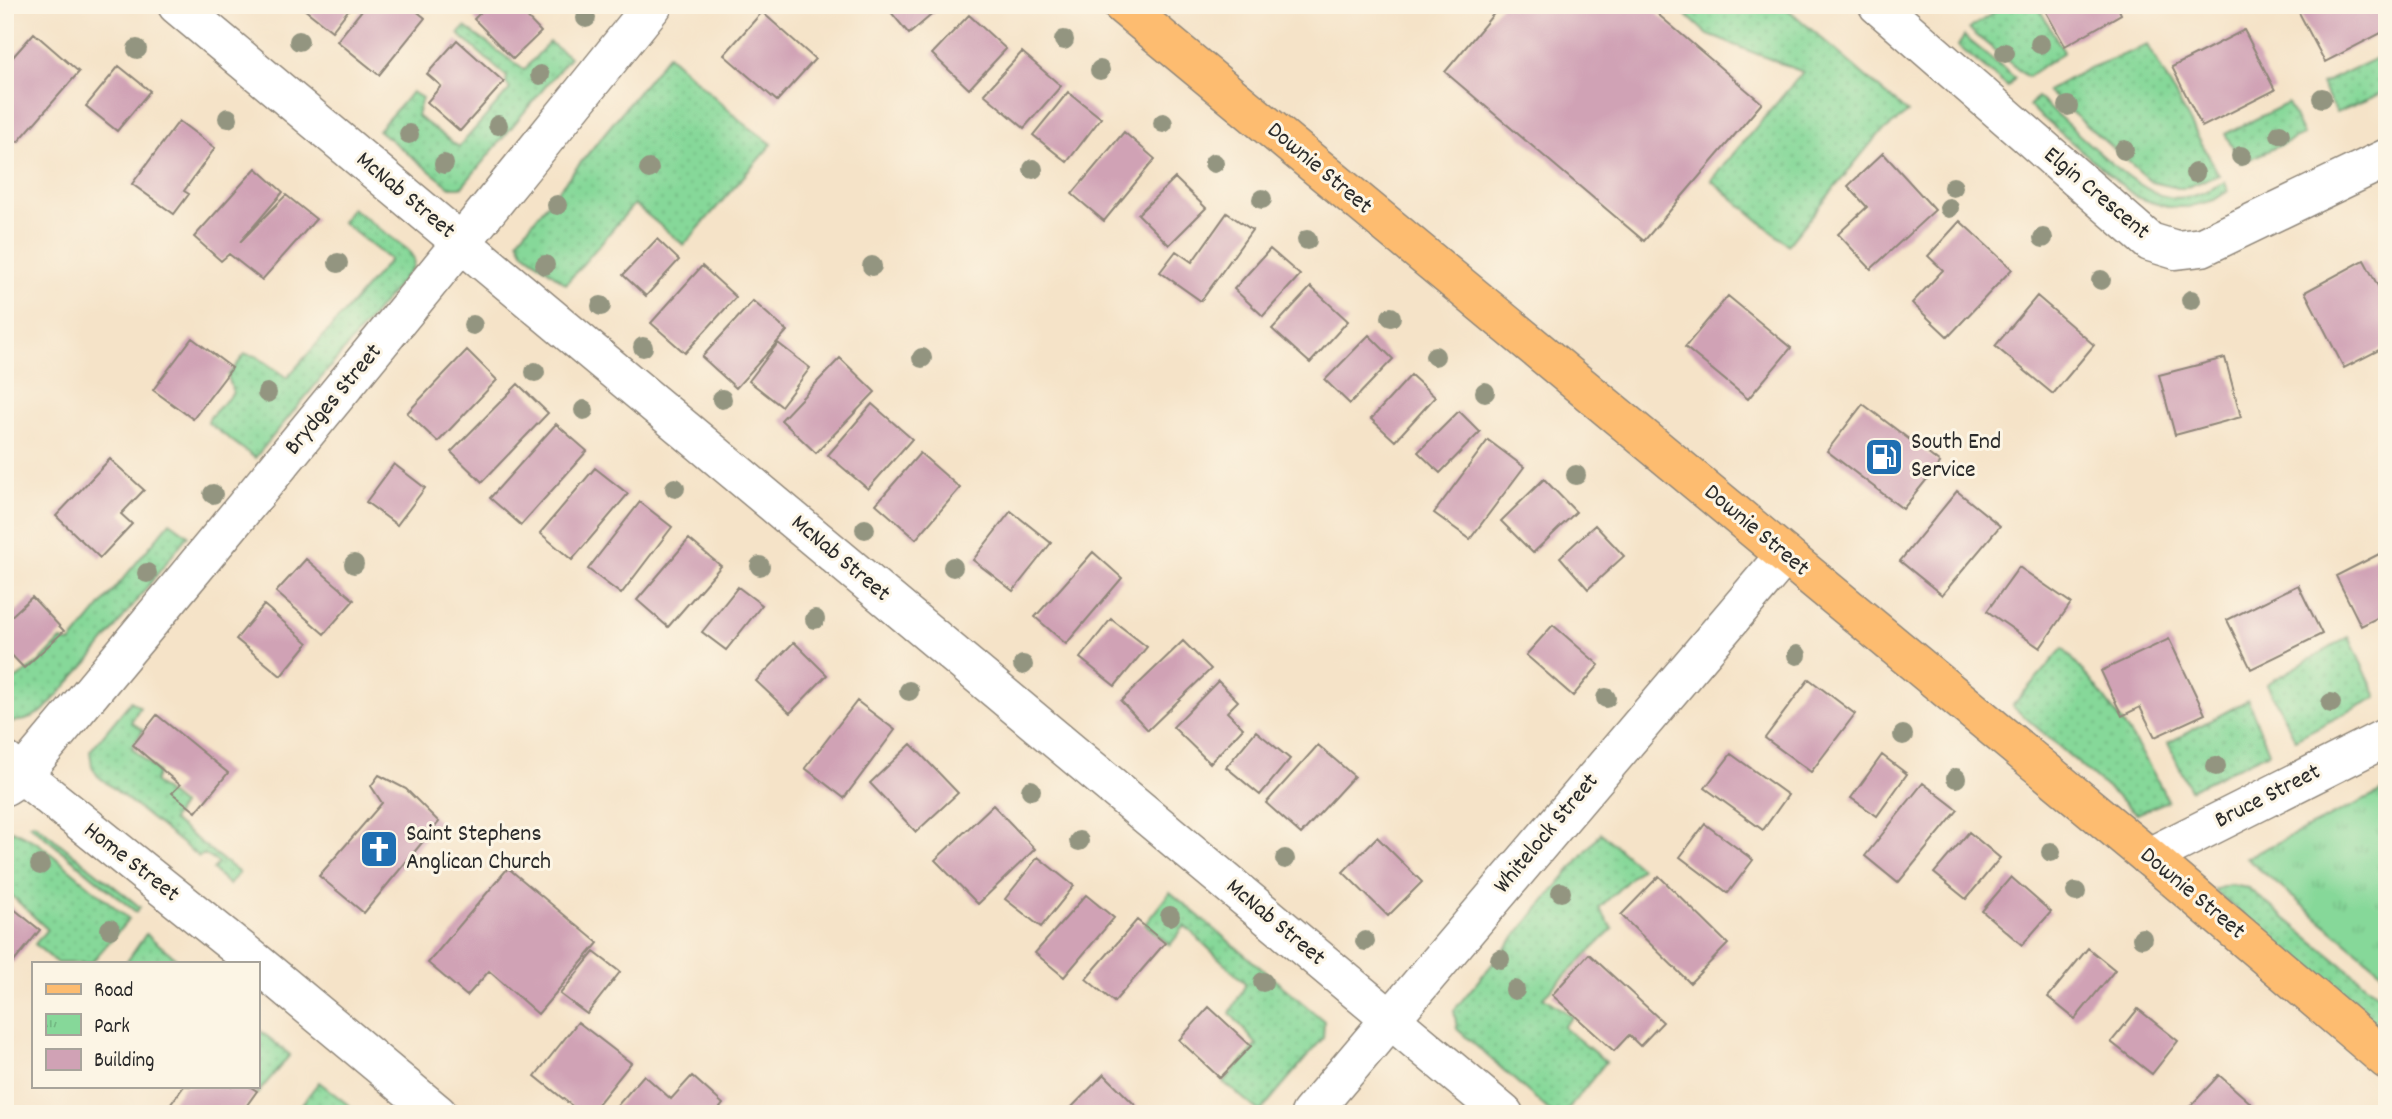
<svg xmlns="http://www.w3.org/2000/svg" width="2392" height="1119" viewBox="0 0 2392 1119" font-family="Dekko,sans-serif">
<defs>
<pattern id="grass-dots" width="8" height="8" patternUnits="userSpaceOnUse" patternTransform="scale(1.75)"><rect width="8" height="8" fill="#86d899"/><path d="M2 2h.1M6 6h.1" fill="none" stroke="#74ba84" stroke-width="1.8" stroke-linecap="round"/></pattern>
<pattern id="park-tufts" width="24" height="20" patternUnits="userSpaceOnUse" patternTransform="scale(1.75)"><rect width="24" height="20" fill="#86d899"/><path d="M3 7l-1-3M5 7V3M7 7l1-3M15 17l-1-3M17 17v-4M19 17l1-3" fill="none" stroke="#74ba84"/></pattern>
</defs>
<rect width="100%" height="100%" fill="#fcf5e5"/>
<filter id="ink" filterUnits="userSpaceOnUse"><feTurbulence type="fractalNoise" baseFrequency=".0143" numOctaves="2"/><feDisplacementMap in="SourceGraphic" scale="14" xChannelSelector="R" yChannelSelector="G"/><feConvolveMatrix kernelMatrix="1 2 1 2 8 2 1 2 1" color-interpolation-filters="sRGB"/></filter>
<filter id="wash" filterUnits="userSpaceOnUse"><feTurbulence type="fractalNoise" baseFrequency=".00686" numOctaves="4" result="noise"/><feDisplacementMap in="SourceGraphic" scale="28" xChannelSelector="R" yChannelSelector="G"/><feGaussianBlur stdDeviation="1.57" result="paint"/><feColorMatrix in="noise" values="0 0 0 0 0 0 0 0 0 0 0 0 0 0 0 0 0 1.4 0 .05"/><feComposite in="paint" operator="in"/></filter>
<g filter="url(#wash)">
<rect width="100%" height="100%" fill="#f5e3c8"/>
<!-- grass -->
<path fill="url(#grass-dots)" stroke="#588262" stroke-width="2" d="M1675,5H1783L1908,113L1876,137L1788,245L1711,180L1803,72L1708,35Z
M2005,5H2037L2064,52L2027,77L1969,29Z
M465,27L524,70L549,42L570,57L462,187H450L378,130L412,92L422,98L417,116L459,147L510,89L506,83L507,77L458,34Z
M1964,36L2015,78L2008,87L1958,46Z
M2148,45L2219,175L2182,189L2152,182L2047,91L2087,69Z
M2387,53V91L2336,113L2321,84Z
M668,55L742,122L772,144L684,245L634,204L566,284L523,251L518,240Z
M2037,97C2065,120 2132,189 2164,196C2187,202 2204,193 2225,182L2228,191L2214,200L2188,207H2167L2136,197L2029,106Z
M2288,103L2303,135L2241,163L2225,134Z
M352,208L408,250L414,259L413,267L255,458L208,423L210,417L233,393L228,376L245,354L256,356L287,378L390,260L342,222Z
M170,522L188,535L90,660L43,711L26,720L12,722L5,716V678L12,681L41,661L61,640L70,643Z
M2349,637L2377,697L2295,739L2267,684Z
M2063,648C2106,696 2140,744 2168,801L2137,814L2012,706Z
M2248,700L2269,752L2190,790L2168,743Z
M131,701L140,707L131,722L143,730L132,748L158,772L154,782L182,805L172,820L239,873L229,885L213,870L218,863L204,854L199,857L98,776L92,767L90,751Z
M34,823L140,907L136,912L29,824Z
M12,830L38,843L129,919L91,963H57L35,944L47,929L12,896L5,903V832Z
M1601,833L1641,868L1599,908L1613,929L1543,997L1573,1017L1563,1027L1606,1062L1564,1114H1553L1457,1029L1454,1010Z
M2229,885L2248,888L2387,1002V1042L2214,890Z
M1170,892L1324,1021L1323,1038L1260,1112L1223,1082L1257,1045L1230,1013L1246,984L1185,926L1170,945L1145,924Z
M146,934L182,963H126Z
M257,1028L290,1055L257,1094L247,1086H257Z
M319,1082L360,1114H294Z"/>
<!-- park -->
<path fill="url(#park-tufts)" stroke="#588262" stroke-width="2" d="M2387,789V976L2246,858Z"/>
<g id="blocks">
<!-- building -->
<path fill="#d0a2b5" d="M299,5H352L332,31Z
M366,5H409L425,18L379,75L337,41Z
M488,5H515L541,32L513,59L474,19Z
M885,5H943L909,34Z
M1501,5H1647L1762,103L1644,241L1445,72Z
M2042,5H2117L2121,14L2065,46Z
M2295,5H2379L2387,20V30L2325,62Z
M762,12L815,59L777,101L724,55Z
M969,15L1006,49L969,89L932,54Z
M2244,30L2275,90L2202,127L2172,67Z
M34,33L79,72L18,142L5,132V66Z
M457,40L504,82L460,131L427,102L441,86L427,74Z
M1022,52L1061,86L1024,128L984,94Z
M119,66L150,91L117,131L86,106Z
M1068,92L1101,118L1067,162L1033,135Z
M179,121L215,148L184,191L189,194L174,214L132,184Z
M1124,132L1155,159L1104,221L1072,194Z
M1883,153L1935,210L1871,269L1838,234L1867,207L1848,186Z
M256,168L283,192L240,242L286,195L316,219L262,280L229,254L221,261L194,237Z
M1175,178L1206,208L1169,245L1138,214Z
M1227,213L1252,230L1201,301L1160,272L1176,251L1192,262Z
M1960,221L2012,269L1948,337L1912,303L1943,270L1928,256Z
M657,239L679,260L646,296L623,275Z
M1270,249L1300,275L1263,316L1234,289Z
M2364,260L2387,303V346L2344,368L2305,292Z
M702,266L736,297L685,353L651,323Z
M1311,287L1348,321L1310,363L1272,329Z
M1728,296L1791,348L1748,399L1685,347Z
M2037,296L2094,345L2053,394L1995,346Z
M753,301L787,331L736,388L702,357Z
M1369,335L1393,359L1350,404L1325,380Z
M192,338L232,368L193,419L153,390Z
M778,343L810,368L781,406L749,381Z
M467,350L497,380L438,442L407,413Z
M840,358L875,392L816,453L781,420Z
M2225,358L2241,417L2175,435L2159,375Z
M1411,375L1435,397L1395,441L1371,419Z
M518,384L548,413L482,482L451,452Z
M872,404L912,439L868,489L828,455Z
M1863,404L1940,463L1903,509L1827,451Z
M1459,411L1480,432L1440,473L1418,452Z
M556,424L587,451L521,525L490,498Z
M1488,440L1524,467L1470,539L1434,513Z
M920,453L960,488L916,539L876,504Z
M110,459L144,490L121,514L132,524L100,558L56,516Z
M394,464L425,488L397,525L366,502Z
M595,468L628,494L572,560L540,533Z
M1544,479L1576,512L1533,553L1501,521Z
M1957,491L2000,526L1942,595L1900,561Z
M640,502L672,527L621,594L588,569Z
M1011,511L1051,543L1013,591L973,560Z
M1595,525L1624,556L1588,589L1560,557Z
M689,539L721,566L668,627L637,600Z
M2387,550V613L2361,626L2336,576Z
M1093,552L1122,578L1066,644L1035,617Z
M306,559L354,600L324,634L276,592Z
M2019,567L2071,603L2040,648L1987,611Z
M2298,585L2322,634L2251,669L2227,620Z
M738,587L762,605L726,650L702,632Z
M32,597L64,631L24,668L5,648V622Z
M264,605L308,643L281,676L236,639Z
M1111,619L1147,647L1115,686L1080,658Z
M1553,625L1599,665L1573,696L1526,655Z
M2169,639L2205,714L2155,737L2140,707L2122,716L2101,671Z
M1183,641L1211,669L1148,730L1121,701Z
M794,642L827,675L790,713L756,681Z
M1809,679L1855,714L1811,772L1765,738Z
M1218,681L1238,701L1227,712L1243,728L1210,763L1173,727Z
M857,701L895,730L844,798L805,768Z
M157,715L228,773L196,812L172,793L180,785L133,745Z
M1256,731L1290,759L1260,795L1226,767Z
M911,744L958,793L916,832L870,783Z
M1318,745L1354,776L1301,834L1266,803Z
M1731,754L1788,795L1763,830L1705,788Z
M1882,755L1907,774L1877,816L1851,798Z
M379,775L406,789L439,822L364,913L319,876L382,803L371,786Z
M1923,783L1958,810L1898,883L1865,856Z
M993,805L1035,849L978,904L935,860Z
M1705,824L1753,860L1728,893L1680,857Z
M1969,832L2000,858L1966,899L1934,873Z
M1377,837L1422,882L1388,916L1343,872Z
M1038,857L1074,886L1041,927L1005,899Z
M508,868L598,943L538,1014L489,971L467,996L428,963Z
M1659,876L1728,944L1690,983L1621,915Z
M2011,877L2051,912L2022,945L1982,911Z
M1086,895L1114,918L1064,977L1035,953Z
M9,905L40,930L13,963L5,957V910Z
M1137,920L1165,943L1114,1002L1086,979Z
M2088,948L2115,970L2075,1019L2048,997Z
M594,952L620,972L587,1014L560,994Z
M1589,954L1663,1022L1640,1046L1629,1035L1614,1051L1552,995Z
M1209,1007L1251,1046L1220,1078L1179,1040Z
M2138,1009L2178,1041L2152,1074L2111,1042Z
M578,1022L631,1063L590,1114H582L535,1076Z
M1104,1074L1144,1114H1065Z
M644,1075L671,1099L692,1076L723,1104L715,1114H610Z
M2219,1075L2255,1107L2248,1114H2191L2187,1110Z
M184,1086H249L257,1091L242,1112L245,1114H176L168,1108Z"/>
</g>
</g>
<g filter="url(#ink)">
<use href="#blocks" fill-opacity="0" stroke="#90877a" stroke-width="2"/>
<g fill="none" stroke-linecap="round" stroke-linejoin="round">
<defs>
<path id="minor" d="M177,5L1504,1114
M1878,5L2150,242L2176,250L2202,247L2387,158
M5,761L257,963
M5,786L22,775C235,521 445,264 653,5
M2149,857L2387,737
M257,963L438,1114
M1310,1114L1785,555"/>
<path id="major" d="M1122,5L2149,857L2387,1060"/>
</defs>
<!-- minor casing -->
<use href="#minor" stroke="#90877a" stroke-width="41"/>
<!-- major casing -->
<use href="#major" stroke="#90877a" stroke-width="41"/>
<!-- minor -->
<use href="#minor" stroke="#fff" stroke-width="38"/>
<!-- major -->
<use href="#major" stroke="#fdbc70" stroke-width="38"/>
</g>
<!-- trees -->
<g fill="#939580">
<circle cx="586" cy="18" r="10"/>
<circle cx="1064" cy="40" r="10"/>
<circle cx="299" cy="41" r="10"/>
<circle cx="2040" cy="44" r="10"/>
<circle cx="137" cy="49" r="10"/>
<circle cx="2005" cy="53" r="10"/>
<circle cx="1100" cy="70" r="10"/>
<circle cx="540" cy="75" r="10"/>
<circle cx="2322" cy="98" r="10"/>
<circle cx="2068" cy="106" r="10"/>
<circle cx="228" cy="118" r="10"/>
<circle cx="1163" cy="123" r="10"/>
<circle cx="498" cy="125" r="10"/>
<circle cx="409" cy="134" r="10"/>
<circle cx="2280" cy="134" r="10"/>
<circle cx="2124" cy="150" r="10"/>
<circle cx="2241" cy="156" r="10"/>
<circle cx="1214" cy="163" r="10"/>
<circle cx="444" cy="164" r="10"/>
<circle cx="649" cy="169" r="10"/>
<circle cx="1033" cy="169" r="10"/>
<circle cx="2195" cy="173" r="10"/>
<circle cx="1953" cy="187" r="10"/>
<circle cx="1262" cy="199" r="10"/>
<circle cx="557" cy="205" r="10"/>
<circle cx="1949" cy="208" r="10"/>
<circle cx="2043" cy="238" r="10"/>
<circle cx="1307" cy="240" r="10"/>
<circle cx="338" cy="263" r="10"/>
<circle cx="545" cy="265" r="10"/>
<circle cx="872" cy="266" r="10"/>
<circle cx="2101" cy="280" r="10"/>
<circle cx="2191" cy="300" r="10"/>
<circle cx="601" cy="306" r="10"/>
<circle cx="1391" cy="317" r="10"/>
<circle cx="473" cy="325" r="10"/>
<circle cx="643" cy="347" r="10"/>
<circle cx="1435" cy="356" r="10"/>
<circle cx="922" cy="358" r="10"/>
<circle cx="535" cy="372" r="10"/>
<circle cx="1485" cy="392" r="10"/>
<circle cx="267" cy="393" r="10"/>
<circle cx="722" cy="399" r="10"/>
<circle cx="584" cy="410" r="10"/>
<circle cx="1576" cy="475" r="10"/>
<circle cx="675" cy="488" r="10"/>
<circle cx="213" cy="494" r="10"/>
<circle cx="865" cy="529" r="10"/>
<circle cx="354" cy="564" r="10"/>
<circle cx="760" cy="566" r="10"/>
<circle cx="953" cy="567" r="10"/>
<circle cx="147" cy="573" r="10"/>
<circle cx="815" cy="619" r="10"/>
<circle cx="1797" cy="655" r="10"/>
<circle cx="1023" cy="665" r="10"/>
<circle cx="909" cy="691" r="10"/>
<circle cx="1606" cy="698" r="10"/>
<circle cx="2331" cy="703" r="10"/>
<circle cx="1903" cy="735" r="10"/>
<circle cx="2216" cy="766" r="10"/>
<circle cx="1956" cy="778" r="10"/>
<circle cx="1031" cy="790" r="10"/>
<circle cx="1079" cy="841" r="10"/>
<circle cx="2051" cy="852" r="10"/>
<circle cx="1285" cy="859" r="10"/>
<circle cx="40" cy="865" r="10"/>
<circle cx="1561" cy="892" r="10"/>
<circle cx="2076" cy="892" r="10"/>
<circle cx="1170" cy="916" r="10"/>
<circle cx="110" cy="929" r="10"/>
<circle cx="2142" cy="938" r="10"/>
<circle cx="1365" cy="941" r="10"/>
<circle cx="1500" cy="959" r="10"/>
<circle cx="1263" cy="982" r="10"/>
<circle cx="1515" cy="990" r="10"/>
</g>
</g>
<!-- icons -->
<defs>
<symbol id="fuel-square" viewBox="-11 -11 22 22"><rect x="-9" y="-9" width="18" height="18" rx="4" fill="#1f6fb2" stroke="#fcf5e5"/><path d="M-5.5-6h7V0h2V4h1.3V-2.5L3-4.5l.8-.8L6-3V5H2.5V1h-1V6h-7ZM-4.2-4.7v3.2H.2V-4.7Z" fill="#fff"/></symbol>
<symbol id="church-square" viewBox="-11 -11 22 22"><rect x="-9" y="-9" width="18" height="18" rx="4" fill="#1f6fb2" stroke="#fcf5e5"/><path d="M-1.2-6h2.4v3.5h3.3v2.4h-3.3V6h-2.4V-.1h-3.3v-2.4h3.3Z" fill="#fff"/></symbol>
</defs>
<g fill-rule="evenodd">
<use href="#fuel-square" x="1862" y="435" width="44" height="44"/>
<use href="#church-square" x="357" y="827" width="44" height="44"/>
</g>
<g text-anchor="middle" dominant-baseline="central" stroke-width="6" stroke-linejoin="round" paint-order="stroke">
<!-- street labels -->
<g font-size="24" fill="#2b2b2b" stroke="#fcf5e5">
<text transform="translate(1319 169) rotate(40)">Downie Street</text>
<text transform="translate(2096 194) rotate(40)">Elgin Crescent</text>
<text transform="translate(405 196) rotate(40)">McNab Street</text>
<text transform="translate(334 400) rotate(-50)">Brydges Street</text>
<text transform="translate(1756 531) rotate(40)">Downie Street</text>
<text transform="translate(840 559) rotate(40)">McNab Street</text>
<text transform="translate(2268 797) rotate(-27)">Bruce Street</text>
<text transform="translate(1547 834) rotate(-50)">Whitelock Street</text>
<text transform="translate(131 863) rotate(38)">Home Street</text>
<text transform="translate(2192 894) rotate(40)">Downie Street</text>
<text transform="translate(1275 923) rotate(40)">McNab Street</text>
</g>
<!-- poi labels -->
<g font-size="24" fill="#2b2b2b" stroke="#fcf5e5" text-anchor="start">
<text x="1911" y="443">South End<tspan x="1911" dy="28">Service</tspan></text>
<text x="406" y="835">Saint Stephens<tspan x="406" dy="28">Anglican Church</tspan></text>
</g>
</g>
<!-- margin -->
<rect width="2392" height="1119" fill="none" stroke="#fcf5e5" stroke-width="28"/>
<!-- legend -->
<rect x="32" y="962" width="228" height="126" fill="#fcf5e5" stroke="#a8a49b" stroke-width="2"/>
<rect x="46" y="984" width="35" height="10" fill="#fdbc70" stroke="#a8a49b" stroke-width="2"/>
<text x="94" y="996" font-size="21" fill="#2b2b2b">Road</text>
<rect x="46" y="1014" width="35" height="21" fill="url(#park-tufts)" stroke="#a8a49b" stroke-width="2"/>
<text x="94" y="1032" font-size="21" fill="#2b2b2b">Park</text>
<rect x="46" y="1049" width="35" height="21" fill="#d0a2b5" stroke="#a8a49b" stroke-width="2"/>
<text x="94" y="1066" font-size="21" fill="#2b2b2b">Building</text>
</svg>
